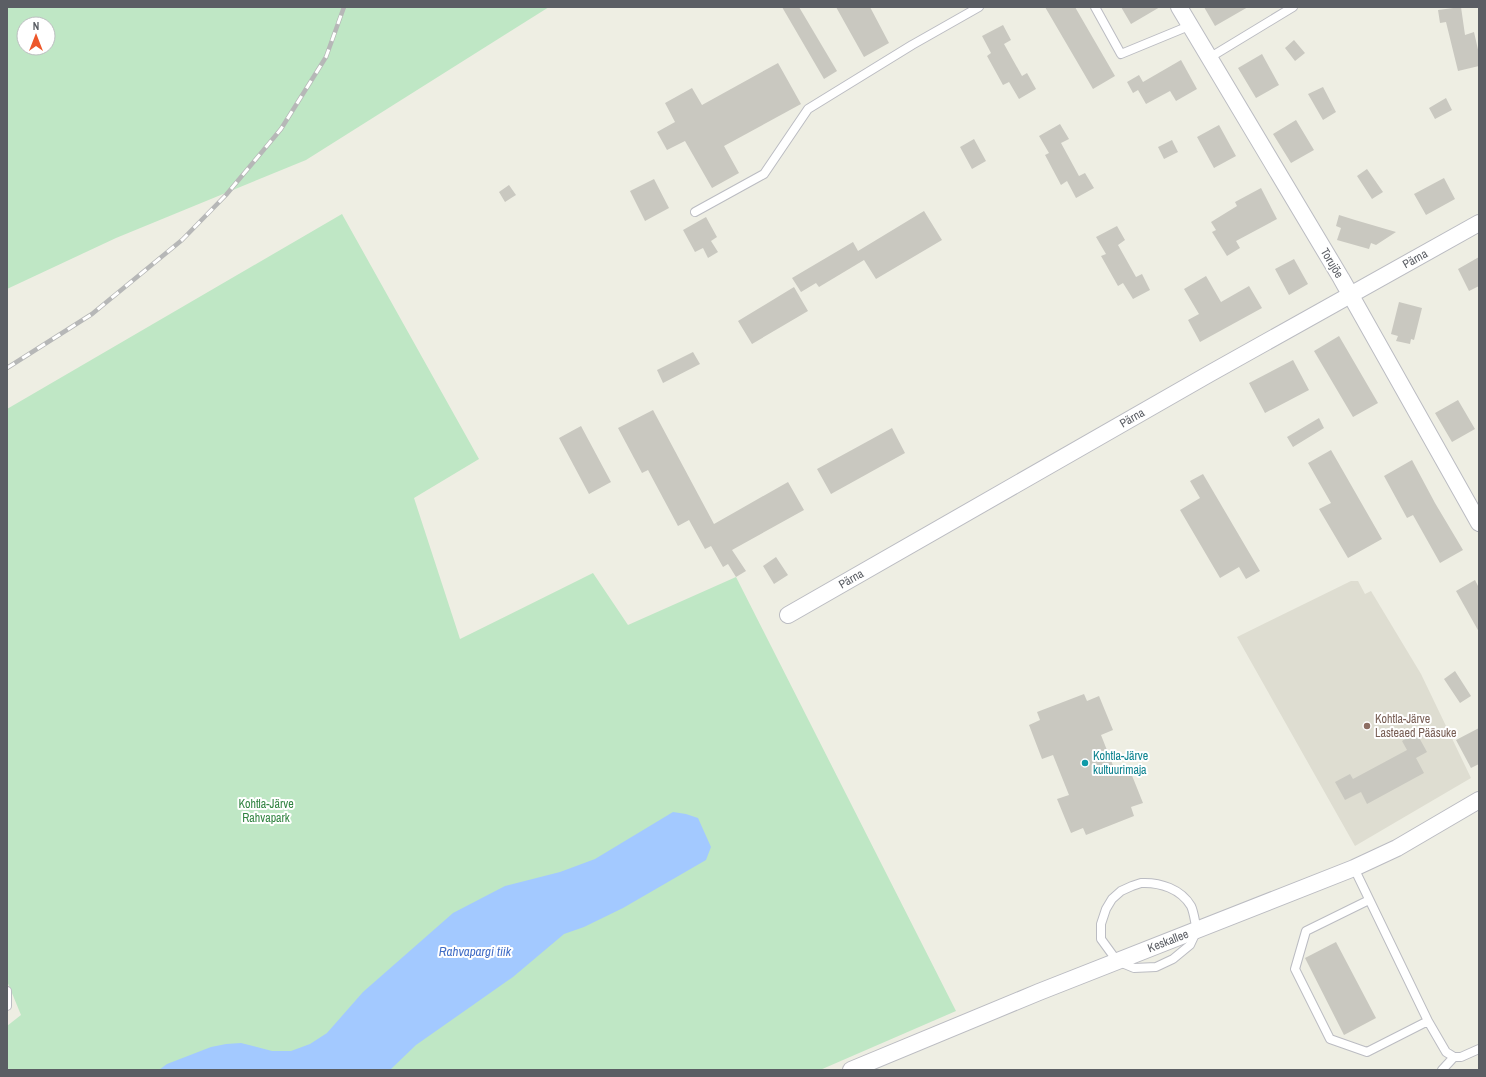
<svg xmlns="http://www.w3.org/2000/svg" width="1486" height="1077" viewBox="0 0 1486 1077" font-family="'Archivo Narrow',sans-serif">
<rect width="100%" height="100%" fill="#eeeee3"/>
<!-- education -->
<path fill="#deddd1" d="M1351,581H1358L1365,594L1371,591L1421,674L1471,778L1355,846L1237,637Z"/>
<!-- green -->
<path fill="#bfe7c5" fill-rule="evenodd" d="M7,7H549L306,160L116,238L7,289ZM24,24H48V48H24Z
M342,214L479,459L414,498L460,639L593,573L628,625L736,577L956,1011L820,1070H7V1026L21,1015L7,981V409Z"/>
<!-- water -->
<path fill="#a3c9ff" d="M673,812L686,814L698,818L711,847L706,860L623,908L584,927L564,934L513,977L416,1045L390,1070H159L167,1064L211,1047L226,1044L241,1043L272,1051H291L310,1044L327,1033L363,992L453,913L505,886L560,872L595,859Z"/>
<!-- building -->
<path fill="#c9c8c0" d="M782,7H799L837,71L824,79Z
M836,7H870L889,43L864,57Z
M1045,7H1075L1115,76L1093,89Z
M1121,7H1160L1131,24Z
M1204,7H1248L1215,26Z
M1461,7L1465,35L1474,32L1479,54V66L1458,71L1446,22L1440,23L1438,10Z
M1003,25L1011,40L1004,44L1022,76L1027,73L1036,89L1019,99L1009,82L1003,85L987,56L991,53L982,36Z
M1294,40L1305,53L1295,61L1285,48Z
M1262,54L1279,85L1256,98L1238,68Z
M1181,60L1197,89L1176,101L1170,91L1146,104L1138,90L1133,93L1127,82L1139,75L1143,82Z
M778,63L801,104L724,146L739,173L712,188L685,141L667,150L657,132L675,122L665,103L692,88L702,105Z
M1323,87L1336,112L1323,120L1308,94Z
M1446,98L1452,110L1435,119L1429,108Z
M1296,120L1314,150L1291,163L1273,134Z
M1060,124L1069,139L1061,143L1079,176L1085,173L1094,188L1076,198L1067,181L1061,185L1045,155L1049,153L1039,136Z
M1219,125L1236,156L1214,168L1197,137Z
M974,139L986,161L972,169L960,147Z
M1172,140L1178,152L1164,159L1158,147Z
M1367,169L1383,192L1372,199L1357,176Z
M1444,178L1455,199L1426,215L1414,194Z
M654,179L669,208L645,221L630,191Z
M509,185L516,195L505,202L499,192Z
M1261,188L1277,219L1236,241L1240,248L1227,256L1212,232L1216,230L1211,222L1237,206L1235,202Z
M924,211L942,240L876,279L864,260L819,287L816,283L801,292L792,278L853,242L858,251Z
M1339,215L1355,220L1396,232L1376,245L1371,243L1369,249L1337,240L1341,228L1336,226Z
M706,217L717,237L711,241L718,252L708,258L703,248L695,252L683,230Z
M1117,226L1125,240L1118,245L1136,277L1142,274L1150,290L1133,299L1123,283L1118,286L1101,256L1106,254L1096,237Z
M1479,257V286L1469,291L1458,269Z
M1294,259L1308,284L1289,295L1275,269Z
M1206,276L1221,302L1249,286L1262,308L1200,342L1188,320L1199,314L1184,289Z
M794,287L808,311L752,344L738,321Z
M1399,302L1422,308L1414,340L1411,339L1410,344L1396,341L1398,336L1391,334Z
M1339,336L1378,403L1353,417L1314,351Z
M693,352L700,364L663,383L657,370Z
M1293,360L1309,390L1265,413L1249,383Z
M1458,400L1475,429L1452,442L1435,413Z
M653,410L714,524L788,482L804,510L732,550L746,571L736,577L728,564L723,567L711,546L705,549L689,520L678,526L648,470L642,473L618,428Z
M1319,418L1324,428L1293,447L1287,437Z
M581,426L611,482L589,494L559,438Z
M892,428L905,453L831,494L817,469Z
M1331,450L1382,539L1348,558L1319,509L1331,503L1308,463Z
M1412,460L1435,503L1463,550L1440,563L1413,515L1407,518L1384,476Z
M1203,474L1260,571L1246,579L1239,567L1220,578L1180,510L1200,498L1190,481Z
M776,557L788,575L774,584L763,566Z
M1475,580L1479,588V632L1456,591Z
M1455,671L1471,696L1460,703L1444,679Z
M1084,694L1087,701L1099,696L1113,730L1101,735L1116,773L1129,768L1143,803L1131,807L1134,816L1086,835L1083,828L1071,833L1057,799L1069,795L1053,755L1042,759L1029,725L1040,720L1037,712Z
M1479,728V764L1471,768L1456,740Z
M1416,732L1427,752L1416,758L1424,773L1367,804L1361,792L1345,800L1335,782L1350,774L1353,779L1407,750L1402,741Z
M1336,942L1376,1018L1344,1035L1305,958Z"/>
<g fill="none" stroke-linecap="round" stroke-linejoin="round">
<defs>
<path id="lane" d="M1095,7L1121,54L1189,26
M1209,58L1293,7
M695,212L764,174L808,109L912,45L979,7
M1354,868L1428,1021L1446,1052L1454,1057H1461L1479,1049
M1141,883C1160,882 1181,889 1191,906C1194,912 1195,923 1197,930L1190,945L1173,959L1156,967L1134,968L1117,961L1101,939V924L1106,909L1112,899L1121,891L1132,886Z
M1369,900L1306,931L1295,969L1330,1039L1367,1052L1428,1021
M7,991V1006
M1442,1070L1454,1057"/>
<path id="street" d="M1179,7L1341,278L1479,523
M788,615L1209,374L1479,223
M851,1070L1039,992L1354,868L1397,848L1479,800"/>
</defs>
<!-- lane casing -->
<use href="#lane" stroke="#bbbcc2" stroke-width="10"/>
<!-- street casing -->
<use href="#street" stroke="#bbbcc2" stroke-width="18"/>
<!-- lane -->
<use href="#lane" stroke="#fff" stroke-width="8"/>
<!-- street -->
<use href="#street" stroke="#fff" stroke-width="16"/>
<defs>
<path id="rail" d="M7,368L92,314L182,240L226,195L281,129L326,57L344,7"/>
</defs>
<!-- rail casing -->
<use href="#rail" stroke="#b6b7b7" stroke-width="4.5"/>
<!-- rail -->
<use href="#rail" stroke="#fff" stroke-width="3" stroke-dasharray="9" stroke-linecap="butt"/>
</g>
<!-- markers -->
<circle fill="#8d6e63" stroke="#fff" stroke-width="1.5" cx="1367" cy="726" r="4"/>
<circle fill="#0f9aa8" stroke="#fff" stroke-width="1.5" cx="1085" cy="763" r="4"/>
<g text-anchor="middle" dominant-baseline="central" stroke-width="4" stroke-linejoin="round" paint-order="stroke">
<!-- street labels -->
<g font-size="12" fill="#5b5e64" stroke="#fff">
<text transform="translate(1415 259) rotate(-29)">Pärna</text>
<text transform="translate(1332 263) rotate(59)">Torujõe</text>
<text transform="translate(1132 418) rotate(-30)">Pärna</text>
<text transform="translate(851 579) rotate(-30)">Pärna</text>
<text transform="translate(1168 941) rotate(-21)">Keskallee</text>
</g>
<!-- education labels -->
<g font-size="12" fill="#785e54" stroke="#fff" text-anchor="start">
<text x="1375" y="719">Kohtla-Järve<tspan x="1375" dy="14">Lasteaed Pääsuke</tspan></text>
</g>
<!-- culture labels -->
<g font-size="12" fill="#0d838f" stroke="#fff" text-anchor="start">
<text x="1093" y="756">Kohtla-Järve<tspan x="1093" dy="14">kultuurimaja</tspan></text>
</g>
<!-- park labels -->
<g font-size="12" fill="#328442" stroke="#fff">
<text x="266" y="804">Kohtla-Järve<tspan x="266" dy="14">Rahvapark</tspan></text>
</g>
<!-- water labels -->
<g font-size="13" font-style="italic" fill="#426ec6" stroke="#fff">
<text x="475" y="951">Rahvapargi tiik</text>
</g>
</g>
<!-- border -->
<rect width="1486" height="1077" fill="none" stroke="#5b5e64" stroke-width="16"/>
<!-- north arrow -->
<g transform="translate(36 36)"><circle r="19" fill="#ffffff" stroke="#bdbfc1"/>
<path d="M0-3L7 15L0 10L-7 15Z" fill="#ed572a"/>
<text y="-6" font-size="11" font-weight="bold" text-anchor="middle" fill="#5b5e64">N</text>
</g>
</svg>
